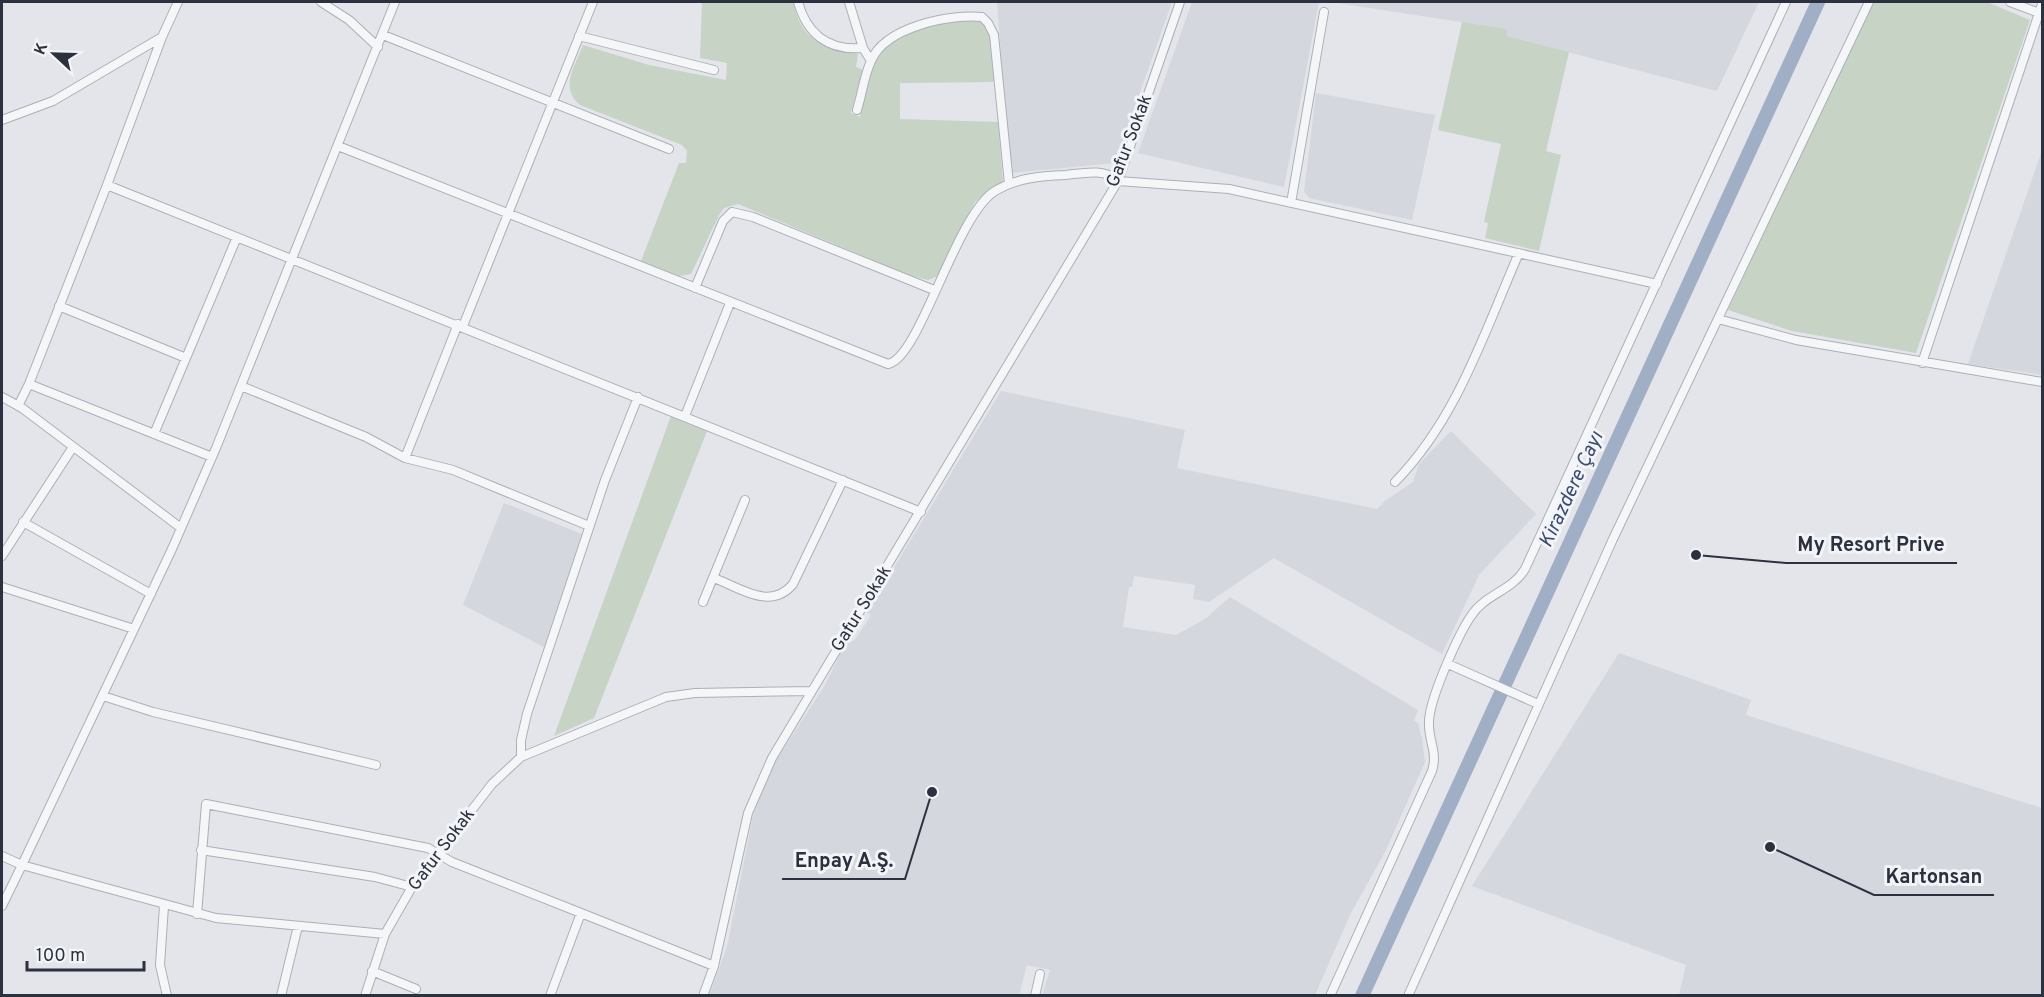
<svg xmlns="http://www.w3.org/2000/svg" width="2044" height="997" viewBox="0 0 2044 997" font-family="Overpass,sans-serif">
<rect width="100%" height="100%" fill="#e3e5ea"/>
<!-- built -->
<path fill="#d5d7de" d="M997,2H1172L1115,163L1010,173Z
M1192,2H1319L1284,187L1138,153Z
M1330,2H1759L1717,91L1506,36V29Z
M1316,93L1435,115L1412,220L1309,198L1304,192Z
M2042,150V375L1968,364Z
M1001,391L1185,430L1177,468L1377,509L1385,501L1413,482L1419,464L1451,431L1536,514L1479,575L1442,654L1274,558L1209,602L1193,599L1195,585L1134,576L1132,587H1129L1123,627L1176,635L1205,619L1230,597L1418,710L1414,721L1418,723L1422,738L1425,762L1386,850L1351,913L1315,995H1042L1050,970L1027,965L1019,995L709,996L727,947L753,816L771,768L825,685L841,652L847,643L855,640L871,615L867,612Z
M504,503L582,534L544,647L463,605Z
M1619,653L1751,700L1746,715L2042,808V995H1679L1686,965L1472,886Z"/>
<!-- green -->
<path fill="#c7d3c5" d="M702,2H793C802,42 820,44 858,54L856,67L863,70L851,113L860,117C865,99 868,71 879,56C885,47 893,39 903,35C919,26 978,9 989,27C995,37 995,69 996,82L900,83V119L998,122L1003,182L975,202L938,276L928,280L909,275L738,204L724,208L719,215L691,274L679,276L641,261L679,163H686L687,151L682,145L580,105C559,87 575,67 583,45L649,65L726,80L727,63L700,58Z
M1872,2H1987L2030,20L1916,353L1792,331L1728,310Z
M1462,22L1507,29V36L1569,52L1546,151L1561,155L1539,251L1485,238L1488,223L1484,222L1501,144L1438,130Z
M671,416L707,431L594,718L554,736Z"/>
<g fill="none" stroke-linecap="round" stroke-linejoin="round">
<!-- river -->
<path stroke="#a1afc6" stroke-width="14" d="M1362,996L1818,2"/>
<defs>
<path id="minor" d="M321,2L349,20L378,47
M798,2C807,34 828,51 863,48
M849,2L863,48L871,61
M2010,2L2042,14
M383,35L669,149
M579,36L714,70
M162,37L107,185L921,512
M857,110C862,94 864,76 871,61C885,27 949,14 982,17L988,23L994,35L1009,184
M2,120L53,101L162,37L178,2
M338,146L888,364C920,358 955,216 995,191C1017,178 1040,176 1066,175C1084,173 1104,168 1118,181L1229,189L1657,284
M107,185L29,384L212,457
M1291,203L1324,12
M695,288L723,221L732,212L753,217L934,290
M59,306L186,358
M1718,319L1796,340L2042,382
M463,326L593,2
M1922,363L2042,4
M241,386L366,437L405,458L453,470L589,526
M2,397L22,408L181,528
M18,406L29,384
M685,416L730,303
M154,434L237,237
M405,458L458,324
M1395,482C1457,419 1484,333 1519,253
M23,522L151,594
M2,556L73,447
M714,578C740,588 771,611 793,584L843,480
M2,587L134,629
M703,602L745,500
M1448,664L1538,704
M103,696L153,712L376,765
M521,757V740L527,714L605,480L638,397
M201,850L375,877L412,887
M2,856L22,865L2,906
M164,906L160,965L167,996
M197,914L206,804L428,848L452,862L581,913
M385,934L216,918L22,865L172,549L216,448L395,2
M372,971L416,989
M281,996L298,926
M365,996L385,934L412,887L492,784L521,757L666,697L695,693L812,691L1118,181L1180,2
M550,996L581,913L714,966L748,813L772,758L812,691
M703,996L714,966
M1035,996L1040,974
M1330,996L1432,771C1438,752 1428,740 1429,722C1429,700 1458,635 1471,616C1485,594 1512,591 1525,569L1786,2
M1408,996L1613,539L1869,2"/>
</defs>
<!-- minor casing -->
<use href="#minor" stroke="#acafb7" stroke-width="10"/>
<!-- minor -->
<use href="#minor" stroke="#f5f6f8" stroke-width="8"/>
</g>
<g text-anchor="middle" dominant-baseline="central" stroke-width="6" stroke-linejoin="round" paint-order="stroke">
<!-- street labels -->
<g font-size="18" fill="#2c3140" stroke="#f2f4f7">
<text transform="translate(1130 141) rotate(-69)">Gafur Sokak</text>
<text transform="translate(862 609) rotate(-58)">Gafur Sokak</text>
<text transform="translate(442 850) rotate(-53)">Gafur Sokak</text>
</g>
<!-- water labels -->
<g font-size="20" font-style="italic" fill="#3a4c70" stroke="#f2f4f7">
<text transform="translate(1572 490) rotate(-65)">Kirazdere Çayı</text>
</g>
</g>
<!-- callouts -->
<path fill="none" stroke="#2c3140" stroke-width="2" d="M1696 555L1786 563H1957M932 792L905 879H782M1770 847L1874 895H1994"/>
<g fill="#2c3140" stroke="#f2f4f7" stroke-width="2">
<circle cx="1696" cy="555" r="6"/>
<circle cx="932" cy="792" r="6"/>
<circle cx="1770" cy="847" r="6"/>
</g>
<g font-size="20" text-anchor="middle" font-weight="bold" fill="#2c3140" stroke="#f2f4f7" stroke-width="6" stroke-linejoin="round" paint-order="stroke">
<text x="1871" y="551">My Resort Prive</text>
<text x="844" y="867">Enpay A.Ş.</text>
<text x="1934" y="883">Kartonsan</text>
</g>
<!-- border -->
<rect width="2044" height="997" fill="none" stroke="#2c3140" stroke-width="6"/>
<!-- north arrow -->
<g transform="translate(54 54) rotate(292)" stroke="#f2f4f7" stroke-width="4.5" paint-order="stroke">
<path d="M0-4.5L10 22L0 15L-10 22Z" fill="#2c3140"/>
<text y="-9" font-size="16" font-weight="bold" text-anchor="middle" fill="#2c3140">K</text>
</g>
<!-- scale -->
<path d="M27 961v9h117v-9" fill="none" stroke="#2c3140" stroke-width="3"/>
<text x="36" y="961" font-size="18" fill="#2c3140" stroke="#f2f4f7" stroke-width="4.5" paint-order="stroke">100 m</text>
</svg>
